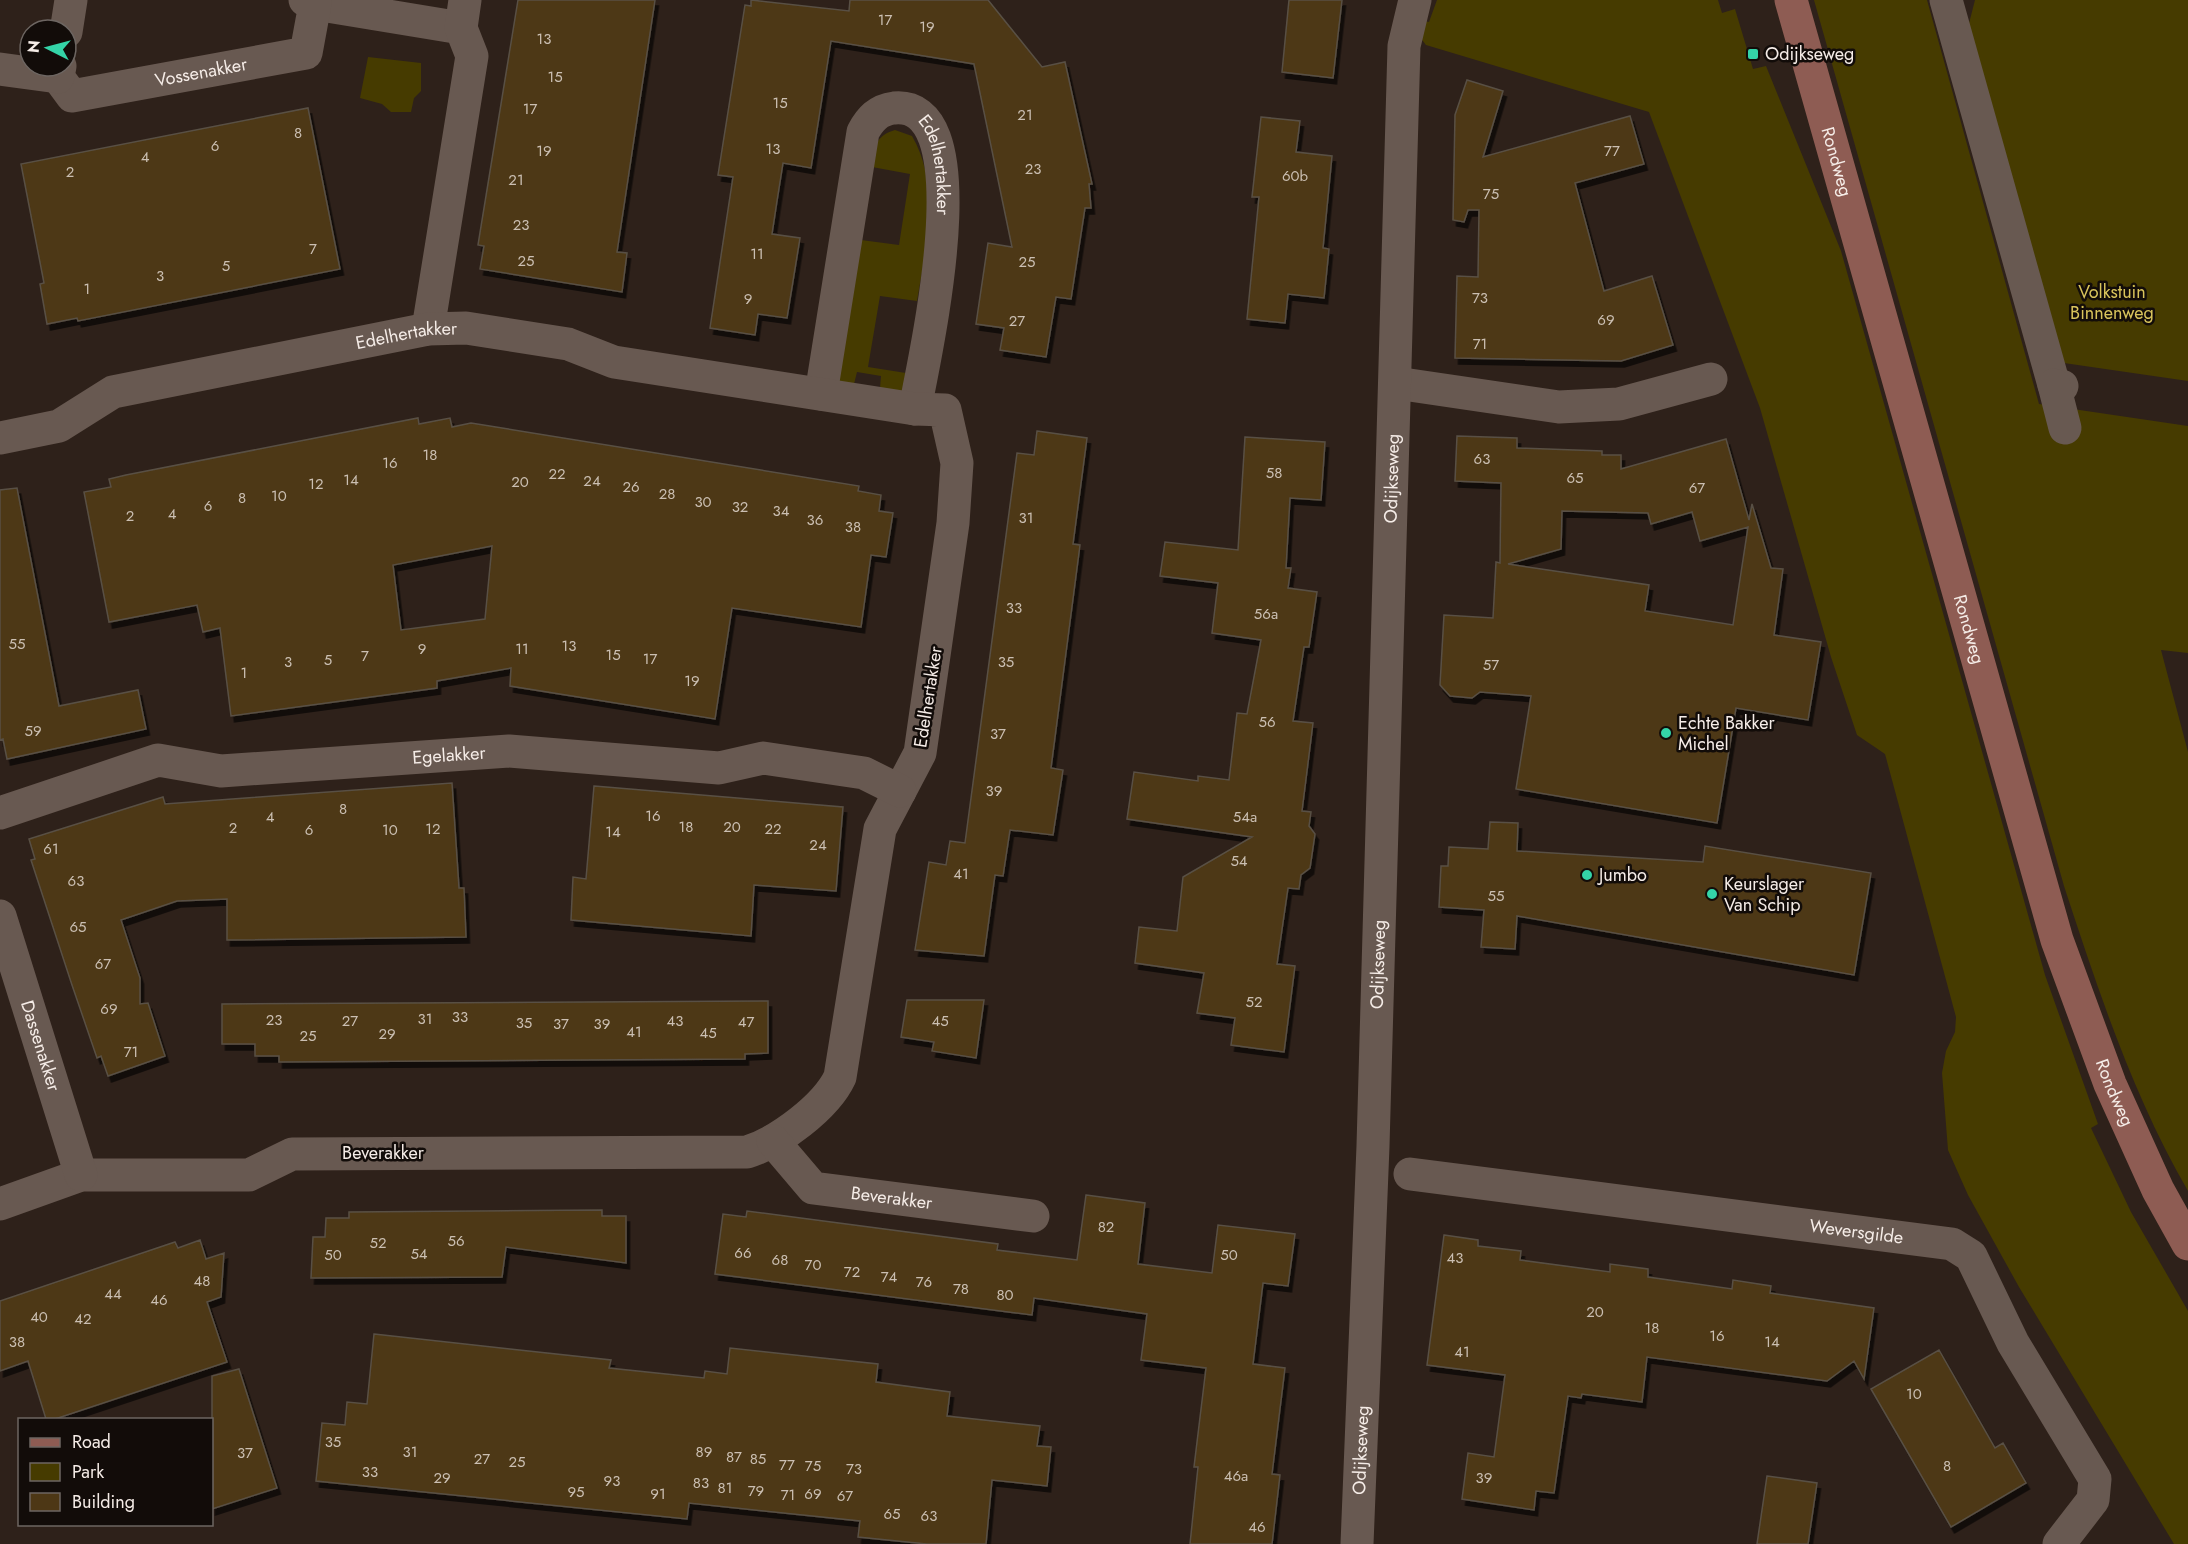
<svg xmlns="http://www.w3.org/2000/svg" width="2188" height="1544" viewBox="0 0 2188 1544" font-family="Jost,sans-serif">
<defs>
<filter id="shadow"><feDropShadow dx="3.5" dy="6" stdDeviation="0" flood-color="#0009"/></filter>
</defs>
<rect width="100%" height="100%" fill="#2e211a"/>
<!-- green -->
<path fill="#463b00" d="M1437,0H1718L1722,13L1735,9L1753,69L1766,66L1841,251L2045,975L2098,1124L2091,1128L2131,1212L2188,1311V1544H2174L2019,1287L1968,1195L1948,1150L1942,1073L1946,1051L1955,1032L1956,1017L1885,754L1857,735L1831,657L1760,408L1649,112L1426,45L1419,36L1420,20L1429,22Z
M1814,0H1927L2039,404L2188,426V653L2161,650L2188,752V1191C2133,1096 2098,990 2064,886Z
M1975,0H2188V381L2057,362L1964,43Z
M368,57L421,63V91L414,98L411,112H391L382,104L360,98Z
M895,130L912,136C941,186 926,247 917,301L880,296L868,367L906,373L904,392L880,388L881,376L857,372L854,384L838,382L861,240L899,245L910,174L872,167C875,148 874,136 895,130Z"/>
<!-- building -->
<path fill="#4d3715" stroke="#595044" stroke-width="1.5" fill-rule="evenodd" filter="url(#shadow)" d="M518,0H655L617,252L627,253L622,292L480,269L484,246L478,245Z
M751,0L849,11L850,0H988L1042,67L1065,62L1092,184H1089L1091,208H1085L1071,299L1056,297L1046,357L1000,350L1004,328L976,324L988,243L1012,247L974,64L831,41L811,168L783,163L777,201L772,234L800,238L787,318L758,314L755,335L710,328L733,177L718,175L745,5L751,6Z
M1289,0H1342L1333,78L1282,72Z
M1467,80L1503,91L1483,157L1630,116L1644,164L1575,183L1604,291L1652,276L1673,345L1621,361L1455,358L1457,276L1478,277L1479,210H1468L1464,222L1453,220L1455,115Z
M308,108L340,269L78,321L77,318L47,324L40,284L44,283L21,164Z
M1261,117L1300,121L1296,152L1332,156L1323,248L1329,249L1324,298L1288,294L1285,323L1247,319L1259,197H1252Z
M418,418L419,424L450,418L452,427L471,423L859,486L858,491L881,495L879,511L893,513L886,557L871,555L861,627L732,608L715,719L510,686L511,668L437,681V688L231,716L220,628L203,632L197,605L109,622L84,492L111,487L109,479L126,475ZM492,546L485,619L401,630L393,565Z
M1037,431L1087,438L1073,544L1080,545L1051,768L1063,770L1053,835L1010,830L1003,876L995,875L984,956L915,950L929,862L946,865L950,841L965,843L1017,453L1034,455Z
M1457,436L1517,438V448L1602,451V455H1621V469L1726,439L1749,520L1752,504L1771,568L1783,569L1774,635L1821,642L1808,720L1736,708L1717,823L1516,789L1531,696L1480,692L1472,698L1450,696L1440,685L1444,615L1493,618L1496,562L1500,563L1501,483L1455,481ZM1562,511L1648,513L1651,524L1692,512L1700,541L1748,527L1733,625L1645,611L1649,585L1508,564L1561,549Z
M1245,437L1325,442L1321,500L1290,498L1286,568H1291L1288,588L1317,592L1309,647H1304L1293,721L1313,723L1302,811L1311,812L1309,826L1315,834L1310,868L1301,875L1299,889L1288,888L1277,964L1295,966L1284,1052L1231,1045L1235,1018L1197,1013L1204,973L1135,963L1139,927L1177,931L1183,877L1252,837L1127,819L1134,772L1198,781V776L1229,780L1237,713L1247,714L1261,640L1212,633L1218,583L1160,576L1165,542L1238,550Z
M17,488L59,706L138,690L146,729L7,759L3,739L0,740V490Z
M452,783L459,888H464L466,937L227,940V899L177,901L121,920L140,978V1004L148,1003L165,1056L108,1076L101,1056L97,1058L72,985L31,860L35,859L29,839L163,797L165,804Z
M594,786L843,807L836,891L754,885L751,936L571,920L573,877L586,879Z
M1490,822L1518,823L1517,851L1703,862L1705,846L1871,873L1854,975L1517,916L1515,949L1481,947L1484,910L1439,907L1441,866H1448L1449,847L1488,849Z
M907,1000H984L976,1058L932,1051L934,1042L901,1037Z
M768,1001V1053L745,1054V1059L279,1062V1056H255V1044H222V1004Z
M1086,1195L1145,1203L1138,1264L1212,1273L1218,1225L1295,1234L1288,1286L1263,1283L1253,1364L1285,1368L1272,1474L1280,1475L1272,1544H1190L1198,1467H1194L1206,1368L1141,1360L1147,1314L1034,1298L1032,1315L715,1274L723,1214L746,1217L747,1211L998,1244L997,1250L1077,1260Z
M602,1210V1216H626V1263L506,1247L502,1277L311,1278L313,1237H325L326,1218H349V1212Z
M1444,1235L1478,1240V1246L1521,1251L1520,1260L1610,1272V1264L1648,1269V1277L1732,1289L1733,1280L1771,1286L1770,1293L1874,1308L1864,1379L1854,1361L1827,1381L1647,1357L1642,1402L1582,1394L1581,1398L1568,1396L1554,1493L1536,1491L1534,1510L1462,1499L1468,1453L1494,1457L1505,1375L1427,1365Z
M200,1240L206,1259L224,1253L221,1297L207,1302L227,1362L55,1419H46L28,1361L0,1371V1301L175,1242L178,1248Z
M374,1334L611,1360L609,1368L704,1378L705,1371L727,1374L730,1348L878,1364L876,1382L950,1392L947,1416L1040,1426L1037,1446L1051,1447L1047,1486L992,1480L986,1544H927L858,1537L860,1521L689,1503L687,1519L316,1481L322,1423L345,1425L347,1402L367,1404Z
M1939,1350L1995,1448L2003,1443L2026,1483L1951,1527L1871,1389Z
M239,1369L277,1488L212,1509V1376Z
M1767,1476L1817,1483L1808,1544H1757Z"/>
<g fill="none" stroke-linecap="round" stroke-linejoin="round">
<!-- minor -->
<g stroke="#685951" stroke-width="33">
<path d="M1946,0L2054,385L2062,386"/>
<path d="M315,4L461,28"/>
<path d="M66,32L71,0"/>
<path id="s1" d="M60,66L58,77L72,96L306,53L315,4L305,0"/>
<path d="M0,69L58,77"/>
<path d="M428,329L472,56L461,28L465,0"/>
<path d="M1396,383L1559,407L1619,404L1711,379"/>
<path d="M2054,385L2065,428"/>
<path id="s2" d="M821,394L863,132C870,119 878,110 894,108C985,99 923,363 915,409"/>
<path id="s3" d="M0,438L59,426L113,392L428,329L466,328L568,344L614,362L915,409L945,410L957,463L953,523L920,753L880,829L840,1077C826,1107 779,1142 747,1152L292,1154L249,1175H81L0,1204"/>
<path id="s4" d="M0,813L158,760L221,771L509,751L719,768L763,758L864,773L900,791"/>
<path id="s5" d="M0,916L81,1175"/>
<path id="s6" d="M773,1141L813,1188L1033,1216"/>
<path id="s7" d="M1410,1174L1952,1244L1971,1256L2013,1343L2095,1479L2093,1500L2059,1544"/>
<path id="s8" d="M1357,1544L1373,1146L1404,46L1415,0"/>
</g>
<!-- secondary -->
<path stroke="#8e5c53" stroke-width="33" id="s9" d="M1791,0L2057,940L2110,1084L2158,1190L2188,1244"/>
</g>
<!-- markers -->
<g fill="#34d4a8" stroke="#120c09" stroke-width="2">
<rect x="1747" y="48" width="12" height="12" rx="3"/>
<circle cx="1666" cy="733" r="6"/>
<circle cx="1587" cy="875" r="6"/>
<circle cx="1712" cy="894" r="6"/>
</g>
<g text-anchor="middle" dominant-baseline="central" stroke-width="5" stroke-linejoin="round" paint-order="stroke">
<!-- number labels -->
<g font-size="15" fill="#cbbfb2">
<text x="885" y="20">17</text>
<text x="927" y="27">19</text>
<text x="544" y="39">13</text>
<text x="555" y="77">15</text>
<text x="780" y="103">15</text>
<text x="530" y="109">17</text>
<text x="1025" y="115">21</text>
<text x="298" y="133">8</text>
<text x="215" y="146">6</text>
<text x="773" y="149">13</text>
<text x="544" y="151">19</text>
<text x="1612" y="151">77</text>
<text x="145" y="157">4</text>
<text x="1033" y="169">23</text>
<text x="70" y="172">2</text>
<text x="1295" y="176">60b</text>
<text x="516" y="180">21</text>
<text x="1491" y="194">75</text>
<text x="521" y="225">23</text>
<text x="313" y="249">7</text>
<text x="757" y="254">11</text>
<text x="526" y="261">25</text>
<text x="1027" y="262">25</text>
<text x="226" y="266">5</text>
<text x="160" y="276">3</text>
<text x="87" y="289">1</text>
<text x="1480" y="298">73</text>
<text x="748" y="299">9</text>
<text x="1606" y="320">69</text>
<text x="1017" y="321">27</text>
<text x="1480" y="344">71</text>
<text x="430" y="455">18</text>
<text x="1482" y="459">63</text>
<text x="390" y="463">16</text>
<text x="1274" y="473">58</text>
<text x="557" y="474">22</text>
<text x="1575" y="478">65</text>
<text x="351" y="480">14</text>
<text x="592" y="481">24</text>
<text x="520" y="482">20</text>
<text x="316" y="484">12</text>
<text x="631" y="487">26</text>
<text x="1697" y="488">67</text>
<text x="667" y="494">28</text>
<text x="279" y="496">10</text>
<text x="242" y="498">8</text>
<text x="703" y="502">30</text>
<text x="208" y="506">6</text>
<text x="740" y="507">32</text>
<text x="781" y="511">34</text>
<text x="172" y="514">4</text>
<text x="130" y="516">2</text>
<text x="1026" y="518">31</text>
<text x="815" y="520">36</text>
<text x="853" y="527">38</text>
<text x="1014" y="608">33</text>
<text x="1266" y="614">56a</text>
<text x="17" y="644">55</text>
<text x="569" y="646">13</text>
<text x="422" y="649">9</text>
<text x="522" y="649">11</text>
<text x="613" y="655">15</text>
<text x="365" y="656">7</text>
<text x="650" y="659">17</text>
<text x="328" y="660">5</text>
<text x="288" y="662">3</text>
<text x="1006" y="662">35</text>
<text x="1491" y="665">57</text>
<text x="244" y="673">1</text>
<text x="692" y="681">19</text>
<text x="1267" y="722">56</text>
<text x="33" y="731">59</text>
<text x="998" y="734">37</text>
<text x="994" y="791">39</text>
<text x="343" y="809">8</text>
<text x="653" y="816">16</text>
<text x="270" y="817">4</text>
<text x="1245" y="817">54a</text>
<text x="686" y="827">18</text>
<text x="732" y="827">20</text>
<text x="233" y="828">2</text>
<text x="433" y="829">12</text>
<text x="773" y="829">22</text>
<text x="309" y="830">6</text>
<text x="390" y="830">10</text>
<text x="613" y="832">14</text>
<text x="818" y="845">24</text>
<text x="51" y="849">61</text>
<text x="1239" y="861">54</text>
<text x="961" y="874">41</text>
<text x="76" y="881">63</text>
<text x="1496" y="896">55</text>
<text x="78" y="927">65</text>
<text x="103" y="964">67</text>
<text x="1254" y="1002">52</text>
<text x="109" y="1009">69</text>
<text x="460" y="1017">33</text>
<text x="425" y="1019">31</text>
<text x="274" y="1020">23</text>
<text x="350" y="1021">27</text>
<text x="675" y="1021">43</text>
<text x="940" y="1021">45</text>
<text x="746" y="1022">47</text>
<text x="524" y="1023">35</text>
<text x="561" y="1024">37</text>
<text x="602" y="1024">39</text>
<text x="634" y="1032">41</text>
<text x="708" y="1033">45</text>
<text x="387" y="1034">29</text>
<text x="308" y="1036">25</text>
<text x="131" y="1052">71</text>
<text x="1106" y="1227">82</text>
<text x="456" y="1241">56</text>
<text x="378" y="1243">52</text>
<text x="743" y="1253">66</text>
<text x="419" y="1254">54</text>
<text x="333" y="1255">50</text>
<text x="1229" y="1255">50</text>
<text x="1455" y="1258">43</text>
<text x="780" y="1260">68</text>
<text x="813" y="1265">70</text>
<text x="852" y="1272">72</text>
<text x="889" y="1277">74</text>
<text x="202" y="1281">48</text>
<text x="924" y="1282">76</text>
<text x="961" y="1289">78</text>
<text x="113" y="1294">44</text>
<text x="1005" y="1295">80</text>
<text x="159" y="1300">46</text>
<text x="1595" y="1312">20</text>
<text x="39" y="1317">40</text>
<text x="83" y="1319">42</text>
<text x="1652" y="1328">18</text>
<text x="1717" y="1336">16</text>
<text x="17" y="1342">38</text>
<text x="1772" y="1342">14</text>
<text x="1462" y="1352">41</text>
<text x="1914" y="1394">10</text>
<text x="333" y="1442">35</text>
<text x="410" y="1452">31</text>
<text x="704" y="1452">89</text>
<text x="245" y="1453">37</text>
<text x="734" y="1457">87</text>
<text x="482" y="1459">27</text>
<text x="758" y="1459">85</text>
<text x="517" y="1462">25</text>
<text x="787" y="1465">77</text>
<text x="813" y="1466">75</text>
<text x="1947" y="1466">8</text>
<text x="854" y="1469">73</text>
<text x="370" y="1472">33</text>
<text x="1236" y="1476">46a</text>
<text x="442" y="1478">29</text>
<text x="1484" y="1478">39</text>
<text x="612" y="1481">93</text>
<text x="701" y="1483">83</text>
<text x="725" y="1488">81</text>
<text x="756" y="1491">79</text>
<text x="576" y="1492">95</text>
<text x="658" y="1494">91</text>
<text x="813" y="1494">69</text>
<text x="788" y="1495">71</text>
<text x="845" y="1496">67</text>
<text x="892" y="1514">65</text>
<text x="929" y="1516">63</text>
<text x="1257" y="1527">46</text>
</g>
<!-- poi labels -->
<g font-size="18" fill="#f5ece7" stroke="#120c09" text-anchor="start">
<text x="1765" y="54">Odijkseweg</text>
<text x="1678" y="723">Echte Bakker<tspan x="1678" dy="21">Michel</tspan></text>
<text x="1599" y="875">Jumbo</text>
<text x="1724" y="884">Keurslager<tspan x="1724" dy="21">Van Schip</tspan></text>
</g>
<!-- street labels -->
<g font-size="18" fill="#f5ece7" stroke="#120c09">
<text stroke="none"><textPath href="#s1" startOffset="166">Vossenakker</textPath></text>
<text stroke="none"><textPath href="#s9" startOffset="168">Rondweg</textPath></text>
<text stroke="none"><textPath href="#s2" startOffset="388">Edelhertakker</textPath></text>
<text stroke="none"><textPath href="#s3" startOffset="423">Edelhertakker</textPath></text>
<text stroke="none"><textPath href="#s8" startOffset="1066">Odijkseweg</textPath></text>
<text stroke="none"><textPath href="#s9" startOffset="654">Rondweg</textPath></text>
<text transform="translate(928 697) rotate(-81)">Edelhertakker</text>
<text stroke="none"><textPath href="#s4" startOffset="459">Egelakker</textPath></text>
<text stroke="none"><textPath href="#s8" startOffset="580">Odijkseweg</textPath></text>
<text stroke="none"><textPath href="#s5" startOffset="136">Dassenakker</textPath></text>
<text stroke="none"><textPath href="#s9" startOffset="1140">Rondweg</textPath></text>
<text x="383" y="1153">Beverakker</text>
<text stroke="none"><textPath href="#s6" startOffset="141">Beverakker</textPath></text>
<text stroke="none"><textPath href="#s7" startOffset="450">Weversgilde</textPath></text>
<text stroke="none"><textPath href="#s8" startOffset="94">Odijkseweg</textPath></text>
</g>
<!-- park labels -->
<g font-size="18" fill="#d9c45c" stroke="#120c09">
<text x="2112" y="292">Volkstuin<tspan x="2112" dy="21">Binnenweg</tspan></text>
</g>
</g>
<!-- legend -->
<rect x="18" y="1418" width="195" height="108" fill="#120c09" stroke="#6d6662" stroke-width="1.5"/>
<rect x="30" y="1438" width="30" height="9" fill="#8e5c53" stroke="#6d6662" stroke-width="1.5"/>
<text x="72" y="1448" font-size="18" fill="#f5ece7">Road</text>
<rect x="30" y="1463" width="30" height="18" fill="#463b00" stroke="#6d6662" stroke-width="1.5"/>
<text x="72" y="1478" font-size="18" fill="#f5ece7">Park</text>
<rect x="30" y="1493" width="30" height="18" fill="#4d3715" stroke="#6d6662" stroke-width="1.5"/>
<text x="72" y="1508" font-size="18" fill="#f5ece7">Building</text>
<!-- north arrow -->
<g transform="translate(48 48) rotate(276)"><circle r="28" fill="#120c09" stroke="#6d6662" stroke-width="1.5"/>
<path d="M0-4.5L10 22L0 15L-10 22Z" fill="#34d4a8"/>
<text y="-9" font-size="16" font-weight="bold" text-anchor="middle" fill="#f5ece7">N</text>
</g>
</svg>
